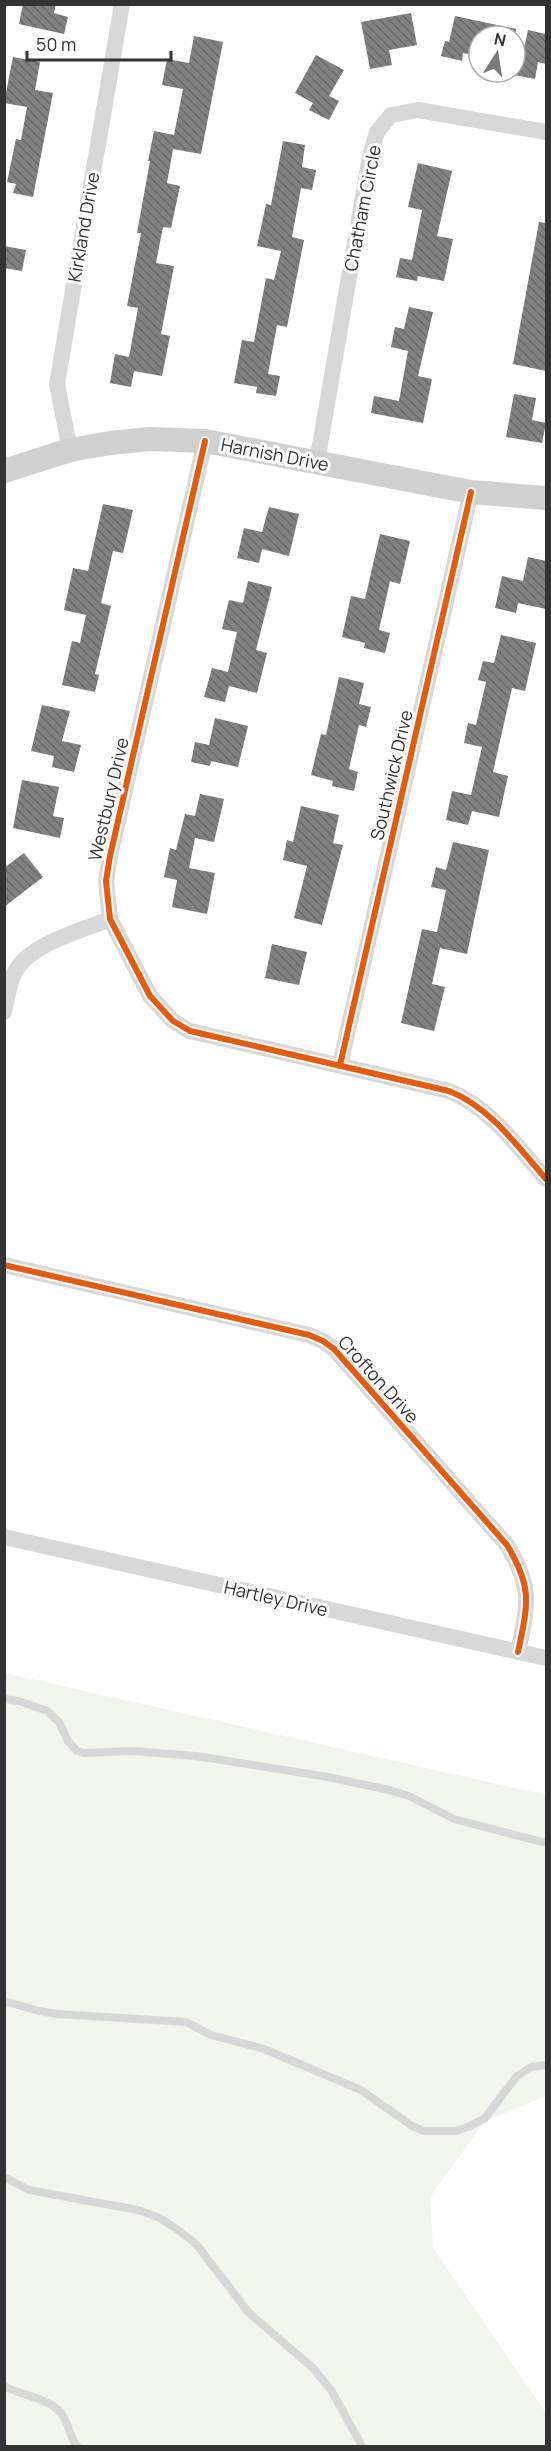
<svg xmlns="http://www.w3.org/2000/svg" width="551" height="2451" viewBox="0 0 551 2451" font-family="Manrope,sans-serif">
<defs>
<pattern id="building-back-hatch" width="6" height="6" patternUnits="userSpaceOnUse" patternTransform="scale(1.5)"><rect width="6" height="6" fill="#818181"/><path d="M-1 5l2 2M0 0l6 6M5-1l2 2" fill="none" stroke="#6a6a6a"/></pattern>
</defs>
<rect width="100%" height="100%" fill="#fff"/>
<!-- green -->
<path fill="#f1f5ed" d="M5,1673L546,1795V2096L484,2122L430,2197L433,2248L546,2413V2446H5Z"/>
<!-- building -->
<path fill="url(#building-back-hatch)" d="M23,4H56L54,13L68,17L64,34L19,24Z
M411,13L417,45L389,50L392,65L370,69L361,22Z
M455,16L516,29L515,36H479V56L463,53L462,61L441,56L445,41L449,42Z
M528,30L546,34V64L538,62L535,79L514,75L518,57L522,58Z
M194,36L223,42L201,154L173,149L167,183L180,186L171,228L163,227L156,263L174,266L161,334L170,336L162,376L134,371L131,387L110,383L115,354L129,357L138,308L127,306L141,233H137L150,161H148L154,131L174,135L183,89L162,85L167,59L189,63Z
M316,55L344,70L329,96L339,101L329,120L309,110L313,103L295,93Z
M13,57L40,62L35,90L53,93L33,197L13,193L16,184L7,182L16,139L21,140L27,107L4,103Z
M283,141L305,145L302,167L316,170L312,190L301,188L292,237L304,240L287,327L277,325L268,374L280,376L276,396L256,393L257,387L234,383L242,340L254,342L266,278L274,280L281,251L257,246L266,204L271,205Z
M418,163L452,171L437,236L453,239L444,281L418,276L417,281L396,277L400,258L412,260L422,210L408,207Z
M539,222L546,223V371L513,364Z
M4,246L26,250L22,271L4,268Z
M409,307L433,312L418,376L432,379L423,423L371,413L374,396L399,401L408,351L391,347L395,327L404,329Z
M514,394L536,398L532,420L546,423L542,443L506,437Z
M103,504L133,510L123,553L113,551L101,603L111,606L95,674L99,675L95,692L62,685L72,641L80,643L86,615L64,610L73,568L88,571Z
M269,507L299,514L289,556L262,549L259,563L237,558L244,528L262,532Z
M380,534L410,541L400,584L390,581L379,630L390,633L385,653L364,648L365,643L342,637L351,596L365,599Z
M528,557L546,561V609L518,603L516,613L495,608L502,576L523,581Z
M248,581L272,587L256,650L267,653L257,693L229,686L225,702L204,697L212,668L228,672L237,632L222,629L229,600L243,603Z
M501,635L536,643L525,691L512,688L493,772L508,776L499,817L472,811L468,825L446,820L452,791L471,795L482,747L464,743L468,723L476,725L486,682L478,680L483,661L494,663Z
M339,677L364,683L359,704L371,707L366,727L359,725L349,769L358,772L354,791L332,786L333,781L311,775L321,734L326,735Z
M42,705L70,711L62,741L81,745L74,772L52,767L54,756L31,751Z
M215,718L248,726L238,767L211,761L210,766L191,762L195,742L209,745Z
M22,780L59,787L53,816L64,818L60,838L13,828Z
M200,794L224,799L214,842L195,838L189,868L215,873L207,914L172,907L177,880L164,877L170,848L176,850L185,814L195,816Z
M301,806L339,815L333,843L343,845L322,925L294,918L307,866L283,860L287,840L293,842Z
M453,842L489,850L467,954L440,948L432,984L445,987L434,1031L401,1023L422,929L437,932L446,890L431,887L436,867L446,870Z
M24,853L43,877L4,907V868Z
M272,944L307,952L299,985L265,978Z"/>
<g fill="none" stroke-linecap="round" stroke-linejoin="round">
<!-- lane -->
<path stroke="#d7d7d7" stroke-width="8" d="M4,1699L19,1701L47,1711L59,1722L68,1741L77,1751L84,1753L132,1751L196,1756L328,1777L389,1790L409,1796L454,1819L546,1843
M4,2001L39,2011L57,2014L186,2022L211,2035L264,2049L361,2090L412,2126L424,2131H456L470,2126L485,2118L517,2076L531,2067L546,2065
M4,2177L29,2190L138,2210L160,2218L181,2232L197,2245L249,2313L313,2368L331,2390L362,2446
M4,2386C22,2396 52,2398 63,2416C69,2426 70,2437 77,2446"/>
<!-- street -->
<path stroke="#d7d7d7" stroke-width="16" d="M205,441L110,856L106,881L110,919L150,996L173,1021L190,1031L449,1091C490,1107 518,1147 546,1179
M70,450L57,384L122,4
M317,462L370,156L377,132L391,115L418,110L546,132
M4,1012C7,999 9,984 15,972C29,944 83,930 110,919
M340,1065L471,492
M4,1265L309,1335L323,1341L334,1349L507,1545C533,1588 528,1604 518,1652
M4,1537L546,1658"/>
<!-- secondary -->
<path stroke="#d0d0d0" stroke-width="24" d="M4,471L70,450L110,443L150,439L205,441L471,492L546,498"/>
<defs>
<path id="cycleway" d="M205,441L110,856L106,881L110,919L150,996L173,1021L190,1031L449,1091C490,1107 518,1147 546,1179
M340,1065L471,492
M4,1265L309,1335L323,1341L334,1349L507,1545C533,1588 528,1604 518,1652"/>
</defs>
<!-- cycleway casing -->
<use href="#cycleway" stroke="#fff" stroke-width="10"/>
<!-- cycleway -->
<use href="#cycleway" stroke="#e8590c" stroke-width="6"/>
</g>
<g text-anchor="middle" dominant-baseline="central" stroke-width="6" stroke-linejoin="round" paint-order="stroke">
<!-- street labels -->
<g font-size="18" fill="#333" stroke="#fff">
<text transform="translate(362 208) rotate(-79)">Chatham Circle</text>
<text transform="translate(83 227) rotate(-80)">Kirkland Drive</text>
<text transform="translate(275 454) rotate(11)">Harnish Drive</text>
<text transform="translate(391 775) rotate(-77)">Southwick Drive</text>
<text transform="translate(108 799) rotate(-77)">Westbury Drive</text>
<text transform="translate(379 1379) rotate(48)">Crofton Drive</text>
<text transform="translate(276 1598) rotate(13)">Hartley Drive</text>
</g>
</g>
<!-- border -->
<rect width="551" height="2451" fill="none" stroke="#333333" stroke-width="12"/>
<!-- north arrow -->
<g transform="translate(497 54) rotate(12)"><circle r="28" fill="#ffffff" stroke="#adadad" stroke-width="1.5"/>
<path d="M0-4.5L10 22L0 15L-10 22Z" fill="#7a7a7a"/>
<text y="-9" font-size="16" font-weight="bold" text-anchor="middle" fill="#333333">N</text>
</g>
<!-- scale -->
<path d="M27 51v9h144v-9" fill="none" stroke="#333333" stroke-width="3"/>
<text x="36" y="51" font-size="18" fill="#333333" stroke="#ffffff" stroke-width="4.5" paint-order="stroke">50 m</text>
</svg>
